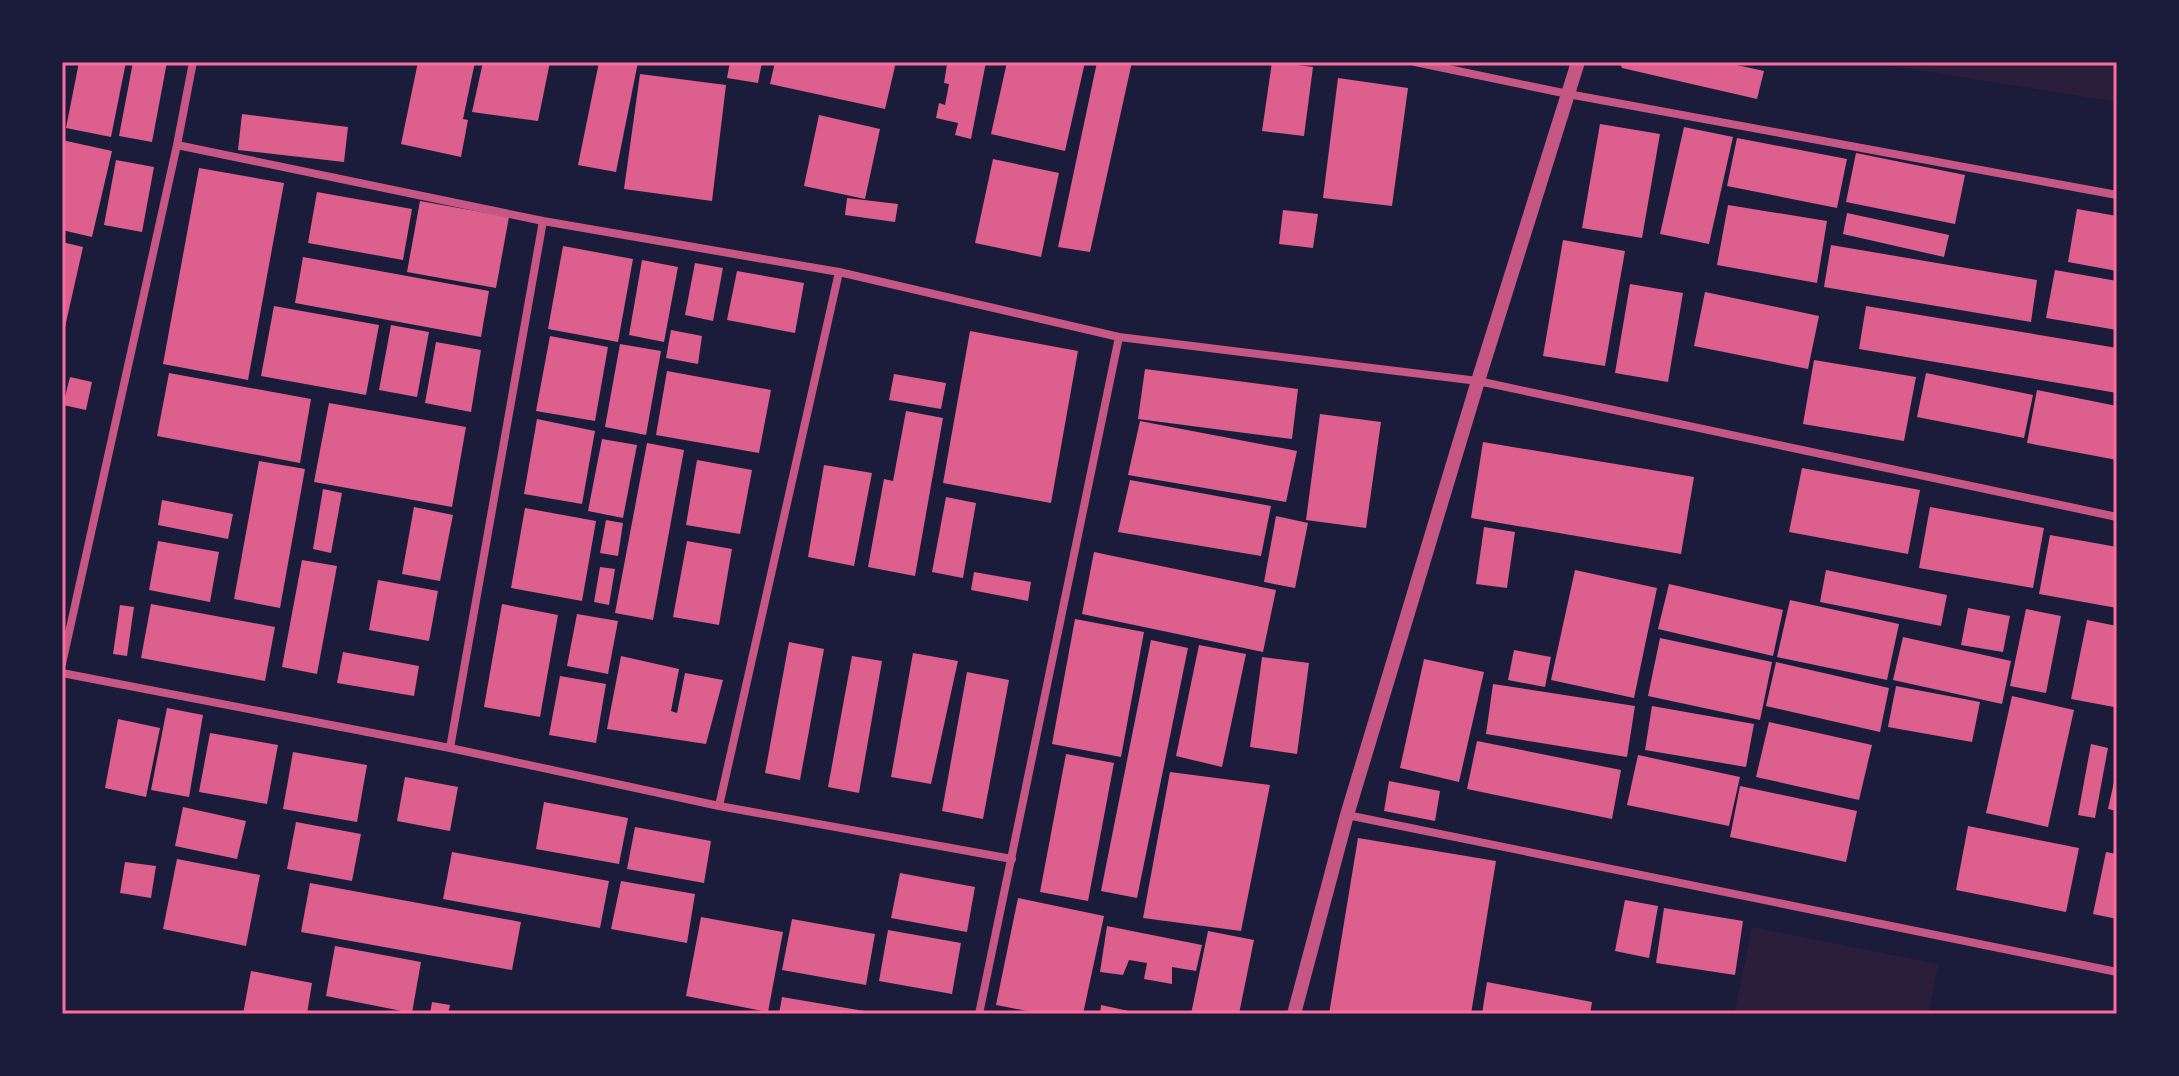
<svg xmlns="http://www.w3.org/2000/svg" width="2179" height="1076" viewBox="0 0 2179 1076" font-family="'Fira Sans Condensed',sans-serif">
<rect width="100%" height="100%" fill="#1b1b3a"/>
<!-- green -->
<path fill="#2a1e3b" d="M1868,62H2117V102Z
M1752,927L1938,964L1929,1014H1734Z"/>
<!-- building -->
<path fill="#dd5f8e" d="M79,62H126L111,137L66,128Z
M133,62H167L152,142L119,136Z
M418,62H475L463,119L468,120L461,157L401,144Z
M483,62H550L538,121L472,112Z
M599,62H638L616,172L578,165Z
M730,62H762L758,83L727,78Z
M775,62H896L885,109L770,84Z
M956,62H986L971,139L955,135L958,123L936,118L939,103L945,105L949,84L944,83L947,64L955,65Z
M1007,62H1085L1065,151L991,134Z
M1097,62H1132L1090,252L1058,247Z
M1272,62L1313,67L1304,136L1262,131Z
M1620,62H1723L1764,71L1757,99L1622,68Z
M640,74L726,85L712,201L624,189Z
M1338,78L1408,88L1392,206L1323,198Z
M242,114L348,127L344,162L238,150Z
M819,115L880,129L865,199L804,186Z
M1600,124L1660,134L1642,238L1582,228Z
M1684,127L1733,137L1709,244L1660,234Z
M1737,138L1847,159L1837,208L1727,186Z
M62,140L112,151L92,237L62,230Z
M1856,153L1965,175L1955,224L1846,202Z
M993,159L1059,173L1041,257L975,243Z
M116,160L154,167L142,232L104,225Z
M199,168L284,183L248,380L163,364Z
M317,192L412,209L403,260L308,243Z
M847,198L898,204L895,222L845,215Z
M420,201L509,217L496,288L407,272Z
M1728,205L1827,221L1817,283L1717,265Z
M2077,209L2117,216V271L2068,262Z
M1283,210L1318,214L1313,248L1279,244Z
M1847,213L1949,235L1944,257L1843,234Z
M1563,240L1625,251L1605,366L1543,356Z
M62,242L83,247L63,336H62Z
M1831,245L2037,280L2031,322L1824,287Z
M563,246L633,259L618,342L548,329Z
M303,257L489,291L481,337L295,303Z
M642,260L678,267L664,342L629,335Z
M695,263L723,268L713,321L685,315Z
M2055,270L2117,281V330L2046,318Z
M737,271L804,283L795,333L727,320Z
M1630,284L1683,293L1668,382L1615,373Z
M1705,292L1819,316L1808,369L1694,346Z
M274,306L379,325L366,395L261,376Z
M1866,306L2117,348V393L1859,349Z
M391,325L429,332L417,397L379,390Z
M671,330L702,336L698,364L666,358Z
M970,331L1078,351L1051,503L943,483Z
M550,336L608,347L595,421L536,411Z
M436,342L481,350L471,412L425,403Z
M620,344L661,351L646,435L605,427Z
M1814,360L1916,377L1904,441L1803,424Z
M1145,369L1298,389L1292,439L1138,419Z
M667,371L771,390L759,453L656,435Z
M169,373L311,399L300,463L157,436Z
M1926,373L2033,395L2024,438L1917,417Z
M894,374L946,383L941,409L889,400Z
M70,377L92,382L86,410L63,405Z
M2037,390L2117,406V460L2027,443Z
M329,403L466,427L452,507L314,482Z
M906,411L943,418L915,576L868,567L884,479L893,481Z
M1320,414L1381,422L1366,528L1306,520Z
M537,419L595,431L582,504L524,494Z
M1140,421L1297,451L1286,502L1128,475Z
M602,439L637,445L623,518L588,511Z
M1483,442L1694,477L1681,554L1471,518Z
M647,443L684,450L653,620L615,613Z
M697,460L752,470L740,534L686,525Z
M259,461L305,469L280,608L234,599Z
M824,465L872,473L854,566L808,557Z
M1802,468L1920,490L1908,554L1789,532Z
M1130,480L1271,506L1261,556L1118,532Z
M323,489L342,493L331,553L313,549Z
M946,497L976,503L963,578L932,572Z
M162,500L233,514L228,539L158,525Z
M414,507L453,515L440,581L402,574Z
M1930,507L2044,528L2033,588L1919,568Z
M525,508L596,521L582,601L511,588Z
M1276,516L1308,523L1295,588L1264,582Z
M606,520L623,523L618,556L600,553Z
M1484,527L1515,532L1507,588L1476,584Z
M2050,535L2117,547V608L2039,594Z
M158,541L219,552L210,602L149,590Z
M687,541L732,549L719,625L673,617Z
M1094,552L1276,590L1263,652L1082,614Z
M302,560L337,566L317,674L282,667Z
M600,567L615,569L609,605L594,602Z
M1575,570L1657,588L1634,698L1551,680Z
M1826,570L1947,595L1941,626L1820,602Z
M974,572L1031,582L1028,601L971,590Z
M378,580L438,591L429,641L369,630Z
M1669,584L1783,610L1773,656L1658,629Z
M1790,600L1899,624L1887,680L1777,657Z
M151,604L275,627L265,681L141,658Z
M502,604L558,615L540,717L484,707Z
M120,605L134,607L127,656L113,654Z
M1968,608L2010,616L2003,652L1961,645Z
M2026,609L2061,616L2046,693L2010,686Z
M577,614L618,621L608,674L567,666Z
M1075,619L1144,632L1121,757L1052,744Z
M2087,620L2117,626V690L2114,707L2071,699Z
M1903,637L2011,661L2002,704L1893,680Z
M1660,638L1772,662L1760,720L1648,696Z
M1151,640L1188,648L1137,898L1101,891Z
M789,642L824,649L800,780L765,773Z
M1199,645L1246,654L1222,767L1176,756Z
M1514,650L1551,657L1545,687L1508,680Z
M343,652L419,666L414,696L337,683Z
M913,653L958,661L931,784L891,777Z
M621,656L679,669L671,711L677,713L685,673L723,680L706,744L607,729Z
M852,656L882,661L859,793L828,787Z
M1262,657L1309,663L1297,754L1250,747Z
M1424,659L1484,672L1459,782L1400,768Z
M1776,662L1889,688L1880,732L1766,706Z
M967,672L1009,680L983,819L942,811Z
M560,676L606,684L596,743L549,735Z
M1493,684L1635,706L1627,757L1486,734Z
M1896,686L1980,702L1972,742L1888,727Z
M2012,696L2074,710L2048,827L1986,813Z
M1652,706L1754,724L1746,767L1645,750Z
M167,708L203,715L189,797L151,790Z
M118,719L160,728L146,797L105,788Z
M1769,722L1872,745L1859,800L1756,777Z
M210,733L278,745L267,804L199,792Z
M1477,741L1621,770L1612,819L1467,789Z
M2091,744L2108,748L2095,818L2078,815Z
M293,752L367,765L357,822L283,809Z
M1066,754L1114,763L1088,901L1040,892Z
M1638,755L1740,777L1729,826L1627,805Z
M1170,772L1270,785L1241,931L1143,918Z
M2116,773H2117V811L2108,809Z
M405,777L458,787L450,831L397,821Z
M1389,781L1440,791L1435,821L1384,811Z
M1740,786L1857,811L1846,862L1730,837Z
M544,802L628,818L619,864L536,849Z
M183,807L246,821L237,859L175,846Z
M296,822L361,834L352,881L287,869Z
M1968,826L2079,848L2066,912L1956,890Z
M635,827L711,841L704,883L627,869Z
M1358,838L1496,861L1471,1014H1329Z
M452,852L609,881L600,928L443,899Z
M2106,852L2117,854V919L2093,914Z
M177,859L260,875L246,946L163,929Z
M125,862L156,866L151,898L120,893Z
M900,873L975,887L967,932L891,918Z
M621,881L695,894L687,943L611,929Z
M310,883L521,922L512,970L301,932Z
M1018,898L1104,916L1083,1014H1043L996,1005Z
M1625,900L1658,906L1649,958L1615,951Z
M1664,908L1743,921L1735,975L1656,963Z
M701,917L783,932L768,1012L686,996Z
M792,919L875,934L866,985L782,970Z
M1107,926L1202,945L1196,971L1172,967V984L1144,979L1147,963L1129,960L1123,975L1100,972Z
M888,930L961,943L952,994L879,981Z
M1208,931L1254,940L1239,1014H1191Z
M335,946L421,962L412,1013L326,996Z
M251,971L312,983L307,1014H243Z
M1487,982L1592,1002L1590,1014H1482Z
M782,997L870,1012V1014H779Z
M432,1002L450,1005L448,1014H430Z
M1101,1005L1138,1013V1014H1100Z"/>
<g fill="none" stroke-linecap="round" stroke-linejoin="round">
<!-- minor -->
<path stroke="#c65784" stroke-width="8" d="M1415,62L1568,94L2117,195
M177,145L543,221L839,272L1119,337L1478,381L2117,517
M62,664L177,145L193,62
M62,673L450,748L719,806L1012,859
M450,748L543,221
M719,806L839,272
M1347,815L2117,972
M979,1014L1119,337"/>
<!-- tertiary -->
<path stroke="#c65784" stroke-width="14" d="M1294,1014L1347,815L1478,381L1578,62"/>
</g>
<!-- border -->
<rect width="2179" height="1076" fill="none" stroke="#1b1b3a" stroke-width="128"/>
<rect x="64" y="64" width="2051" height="948" fill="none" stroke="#ff6b9d" stroke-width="3"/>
</svg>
